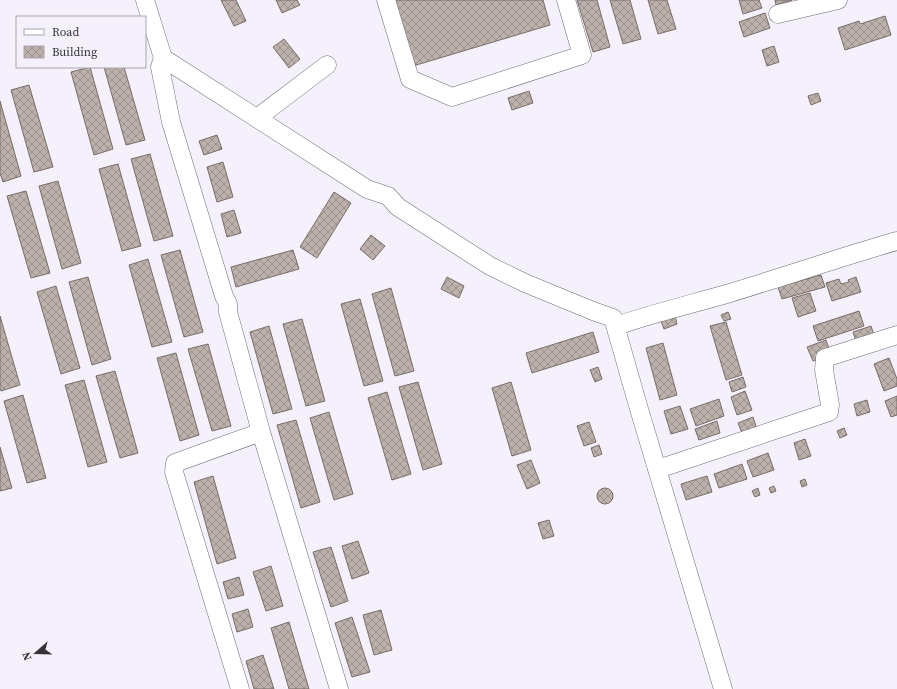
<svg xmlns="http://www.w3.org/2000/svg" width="897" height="689" viewBox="0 0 897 689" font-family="'Source Serif 4',serif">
<defs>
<pattern id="building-cross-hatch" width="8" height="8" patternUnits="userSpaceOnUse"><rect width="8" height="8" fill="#bdb1ac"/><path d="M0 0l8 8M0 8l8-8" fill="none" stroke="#9a918d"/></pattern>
</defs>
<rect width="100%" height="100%" fill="#f5f1fc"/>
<!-- building -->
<path fill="url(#building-cross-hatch)" stroke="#776c68" d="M221,0H236L246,21L234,26Z
M276,0H297L300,5L282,13Z
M393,0H543L550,25L413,66Z
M577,0H597L610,47L593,52Z
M610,0H630L641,39L623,44Z
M648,0H667L676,29L658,34Z
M739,0H759L762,8L743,14Z
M775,0H792L776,5Z
M765,13L770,28L744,37L739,22Z
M885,16L891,35L845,50L838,28L859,21L860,24Z
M284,39L300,59L289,68L273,47Z
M774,46L779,62L767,66L762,50Z
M90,67L113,149L94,155L71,72Z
M104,67H124L145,140L126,145Z
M29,85L53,167L34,172L11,90Z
M529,91L533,103L512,110L508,98Z
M818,93L821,101L811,105L808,96Z
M0,101L21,176L3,182L0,173Z
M217,135L222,149L204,155L199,141Z
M150,154L173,236L154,241L131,159Z
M223,162L233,197L217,202L207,167Z
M118,164L141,246L122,251L99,169Z
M58,181L81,263L62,269L39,186Z
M26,191L50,273L31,278L7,196Z
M334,192L351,203L317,258L300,247Z
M234,210L241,233L227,237L221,214Z
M371,235L385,246L373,260L360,249Z
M180,250L203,332L184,337L161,255Z
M293,250L299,269L236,287L231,267Z
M148,259L172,342L152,347L129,265Z
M821,275L825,287L782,299L778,287Z
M88,277L111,359L92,365L69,282Z
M447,277L464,286L459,298L441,289Z
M856,277L861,292L832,301L826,283L839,279L841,284L849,282L848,280Z
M56,286L80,368L61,374L37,292Z
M391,288L414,371L395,376L372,294Z
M810,293L816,311L798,317L792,298Z
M360,299L383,381L364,386L341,304Z
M859,311L864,326L818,341L813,326Z
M728,312L731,319L724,321L721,315Z
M0,316L20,385L1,391L0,388Z
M675,316L677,324L664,329L661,321Z
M302,319L325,401L306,406L283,324Z
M726,322L742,375L726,380L710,326Z
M269,326L292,409L273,414L250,332Z
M871,326L876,341L858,347L853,332Z
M593,332L599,352L532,373L526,353Z
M826,340L831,354L813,361L807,347Z
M663,343L677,395L660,400L646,348Z
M208,344L231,426L212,431L188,349Z
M176,353L199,435L180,441L157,358Z
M889,358L897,379V386L884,391L874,364Z
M598,367L602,379L595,382L590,370Z
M115,371L138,453L120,458L96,376Z
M743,377L746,387L732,392L729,382Z
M84,380L107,462L88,467L65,385Z
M418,382L442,464L423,470L399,387Z
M511,382L531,450L512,456L492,388Z
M745,391L752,410L737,415L731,397Z
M387,392L411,474L392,480L368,398Z
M23,395L46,478L27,483L4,401Z
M897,396V415L891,417L885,401Z
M719,399L724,416L696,426L690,409Z
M867,400L870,412L857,416L854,404Z
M680,406L688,429L671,434L664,411Z
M329,412L353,494L334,500L310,418Z
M753,417L760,438L746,443L738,423Z
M296,420L320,502L301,508L277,425Z
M717,421L720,433L699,440L695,429Z
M589,422L596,442L584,446L577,426Z
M844,428L847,435L840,438L837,431Z
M805,439L811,456L799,460L794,443Z
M599,445L602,454L594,457L591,448Z
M0,447L12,488L0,491Z
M768,453L774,470L753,477L747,461Z
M531,460L540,483L527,489L517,465Z
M742,464L747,479L719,488L714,474Z
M213,476L236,558L217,564L194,482Z
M707,476L712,492L686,500L681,484Z
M805,479L807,485L802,487L800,481Z
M774,486L776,491L771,493L769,488Z
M597 496a8 8 0 1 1 16 0a8 8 0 1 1-16 0Z
M758,488L760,495L755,497L752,491Z
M549,520L554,536L543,539L538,523Z
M358,541L369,573L352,579L342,546Z
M331,547L348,601L331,607L313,552Z
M271,566L283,606L266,611L253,572Z
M239,577L244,595L228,599L223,582Z
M248,609L253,627L237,632L232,614Z
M381,610L392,650L374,655L363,615Z
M352,617L370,672L352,677L335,623Z
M289,622L309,689H289L271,628Z
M263,655L274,689H254L246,661Z"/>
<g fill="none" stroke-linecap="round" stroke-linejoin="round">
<defs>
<path id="minor" d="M145,0L163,58L160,67L171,122L224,296L228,304V312L261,432L339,689
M386,0L410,79L452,97L582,55L566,0
M778,14L838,0
M163,58L367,189L388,196L398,207L490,266L525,283L593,311L613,318L639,409L723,689
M257,118L327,65
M616,326C654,313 692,304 730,293C786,276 841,257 897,241
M658,469L829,412L830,405L824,370L825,358L897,335
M240,689L174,472L175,463L261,432"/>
</defs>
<!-- minor casing -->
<use href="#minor" stroke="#6e6b74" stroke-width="19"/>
<!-- minor -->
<use href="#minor" stroke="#fff" stroke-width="18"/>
</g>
<!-- legend -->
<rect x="16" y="16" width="130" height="52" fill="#f5f1fc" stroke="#a8a5ae"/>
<rect x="24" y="29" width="20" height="6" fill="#ffffff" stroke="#a8a5ae"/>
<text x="52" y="36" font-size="12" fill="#353338">Road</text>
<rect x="24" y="46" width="20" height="12" fill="url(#building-cross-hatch)" stroke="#a8a5ae"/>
<text x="52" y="56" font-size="12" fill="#353338">Building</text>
<!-- north arrow -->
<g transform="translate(36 653) rotate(250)" stroke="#f5f1fc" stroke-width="3" paint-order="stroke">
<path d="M0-3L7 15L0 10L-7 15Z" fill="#353338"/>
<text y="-6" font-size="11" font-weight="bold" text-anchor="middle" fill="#353338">N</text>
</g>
</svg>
